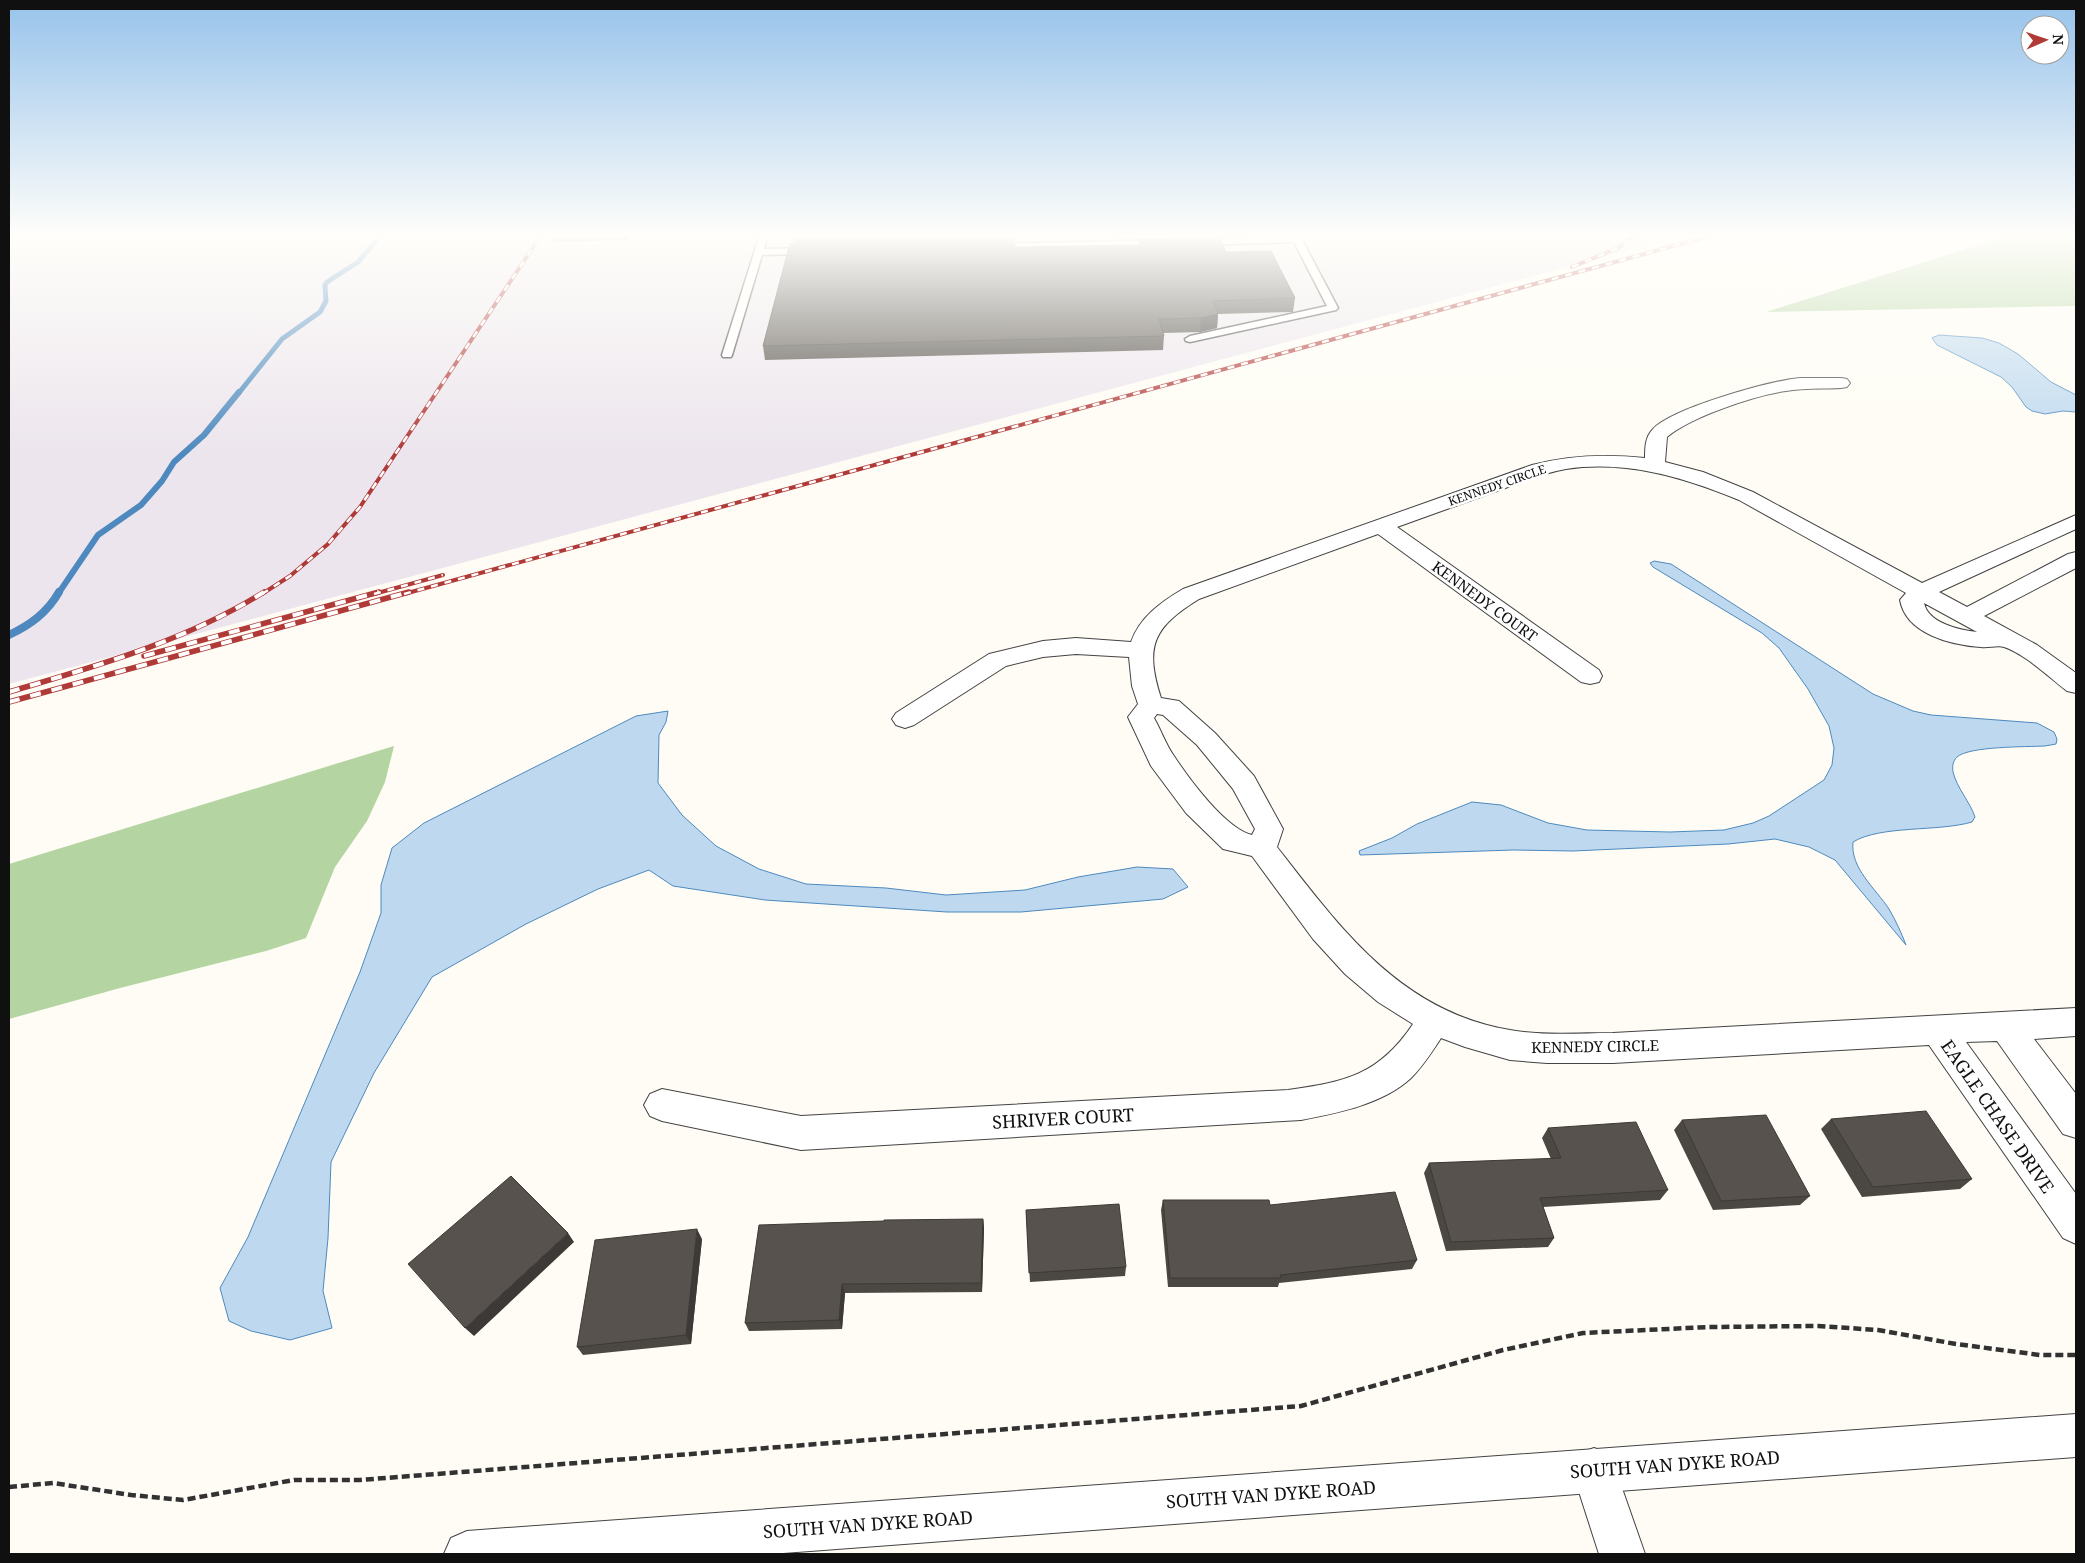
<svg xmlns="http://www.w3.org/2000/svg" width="2085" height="1563" viewBox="0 0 2085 1563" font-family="'Noto Serif',serif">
<rect width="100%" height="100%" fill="#fefcf4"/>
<!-- industrial -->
<path fill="#ece5ed" d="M9,234H1690L9,684Z"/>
<!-- forest -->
<path fill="#b4d4a1" d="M2014,234H2076V306L1766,312Z
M394,746L385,782L367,821L335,867L306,938L266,951L120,988L9,1019V864Z"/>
<!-- water -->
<path fill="#bed9ef" stroke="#4d89be" d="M1939,335L1982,338L1999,343L2018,354L2051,382L2076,395V412L2063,411L2045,414L2032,411L2026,407L2012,387L2001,377L1937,345L1932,338Z
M1654,561L1671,564L1873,694L1913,711L1931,715L2037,723L2054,732L2057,739L2056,744L2045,746C2027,747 1969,746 1957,757C1953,761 1952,766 1953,772C1957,788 1970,802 1975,817L1972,822C1938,832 1881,825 1853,842C1850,868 1876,889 1889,909C1896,921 1901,932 1906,945L1835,860L1809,847L1775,839L1728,844L1573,851L1513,850L1360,855L1359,851L1392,838L1417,824L1472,802L1501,805L1548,823L1587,830L1670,832L1724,830L1753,823L1769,816L1824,780L1832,765L1834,748L1829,726L1808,689L1779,648L1762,633L1653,567L1650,563Z
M668,711L666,722L659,735L658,783L682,815L716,846L759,869L806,884L886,888L946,895L1025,890L1078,877L1137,867L1173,869L1188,887L1163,899L1021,912H947L765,900L673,886L649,870L598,889L526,924L432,977L374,1073L331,1162L328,1238L323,1291L332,1328L290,1340L251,1331L229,1321L220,1288L248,1237L360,972L381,913V885L392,848L424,823L636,716Z"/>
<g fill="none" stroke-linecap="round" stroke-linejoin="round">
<!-- stream-far2 -->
<path stroke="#4d89be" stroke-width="5" d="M238,394L282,339L320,312L326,301L325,285L327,282L358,262L382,234"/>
<!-- stream-far1 -->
<path stroke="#4d89be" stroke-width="6" d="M58,594L98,535L141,505L162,481L174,462L204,435L239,392"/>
<!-- stream -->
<path stroke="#4d89be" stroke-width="8" d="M9,635C30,625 47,613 59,592"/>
<defs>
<path id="service" d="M760,234H768L764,249L810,248L814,251L810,254L762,255L732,355L731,357H723L722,355Z
M1290,234H1299L1338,308L1336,310L1190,342L1186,341L1185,339L1190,336L1327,306L1294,242L1199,245L1195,242L1199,239L1291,237Z
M1160,240L1164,243L1163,245L994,250L990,247L994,244Z"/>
<path id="minor" d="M1800,378H1841L1847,379L1850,383L1847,387L1841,388C1823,389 1804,388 1786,391C1756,395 1690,417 1667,437L1665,462L1703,472L1753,492L1922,583L2076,515V529L1939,592L1967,607L2068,554L2076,552V568L1984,616L2037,645L2076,673V693L2067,691C2049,677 2025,654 2004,647C1998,645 1988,648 1981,647C1951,645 1906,634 1900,600L1906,593L1739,500C1683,477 1626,460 1566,469C1542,473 1520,483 1497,491C1464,503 1430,515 1397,527L1599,670L1602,676L1599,682L1590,684L1581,682L1378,534L1199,599C1154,627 1144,645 1161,698L1179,701L1215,733L1254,776L1283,829L1277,847C1340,928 1401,1012 1510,1030C1544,1036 1579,1033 1613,1033L2076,1008V1036L2034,1039L2076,1094V1138L2063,1134L1997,1041L1966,1042L2076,1194V1244L2063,1238L1929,1045L1613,1063H1547L1510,1060L1465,1047L1441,1038C1432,1052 1423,1066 1411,1078C1383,1104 1338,1113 1301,1120L801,1150L662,1121L650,1116L644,1105L650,1094L662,1089L801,1116L1288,1090C1345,1082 1379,1075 1413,1024L1378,1002L1345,974L1313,939L1252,856L1223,849L1186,813L1151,766L1128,717L1138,704L1132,686L1129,657L1076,654L1043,657L1006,666L914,725L905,728L896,725L892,719L896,713L989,654L1043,641L1076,638L1131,642C1140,617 1161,602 1183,589L1532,465C1570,455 1606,454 1645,458C1645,448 1645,437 1653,429C1673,408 1769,381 1800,378ZM1924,603L1977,632C1959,630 1928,623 1924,603ZM1157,714L1163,715L1197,745L1233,789L1255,829L1252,835C1226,829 1189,779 1174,756C1166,745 1161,730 1154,718Z
M1594,1448L1610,1454L1645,1554H1599L1572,1470L1578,1454Z"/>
<path id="tertiary" d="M2076,1414V1457L770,1554H444L451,1538L467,1531Z"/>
</defs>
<!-- service casing -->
<use href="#service" stroke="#434343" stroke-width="3"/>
<!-- minor casing -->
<use href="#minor" stroke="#434343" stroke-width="2"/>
<!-- tertiary casing -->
<use href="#tertiary" stroke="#434343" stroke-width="2"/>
<!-- path -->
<path stroke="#323232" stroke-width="4.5" stroke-dasharray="8 4" stroke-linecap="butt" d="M9,1487L53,1483L131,1495L183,1500L294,1480H360L1301,1406L1503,1350L1583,1333L1709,1327L1818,1326L1878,1330L1956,1344L2040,1355H2076"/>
<!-- service -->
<use href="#service" fill="#fff" fill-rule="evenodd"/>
<!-- minor -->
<use href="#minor" fill="#fff" fill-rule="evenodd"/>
<!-- tertiary -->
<use href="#tertiary" fill="#fff" fill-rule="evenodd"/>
<defs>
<path id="rail-far1" d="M1572,267L1618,248L1636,234
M262,594L290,576L328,544L360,507L542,234
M374,594L443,575
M404,594L1717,234"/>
<path id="rail" d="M144,656L379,592
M9,692C96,666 186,641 264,592
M9,702L409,592"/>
</defs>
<!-- rail-far1 casing -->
<use href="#rail-far1" stroke="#b03a37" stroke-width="4"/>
<!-- rail casing -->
<use href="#rail" stroke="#b03a37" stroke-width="5.5"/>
<!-- rail-far1 -->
<use href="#rail-far1" stroke="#fff" stroke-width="2.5" stroke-dasharray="7" stroke-linecap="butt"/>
<!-- rail -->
<use href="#rail" stroke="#fff" stroke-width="4" stroke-dasharray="11" stroke-linecap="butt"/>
</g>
<!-- wall -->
<path fill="#4b4742" d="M551,234H630L628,240L553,242Z
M792,234H1013L1015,247L1139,245L1140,240L1226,252L1295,298L1293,312L1218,314L1217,328L1200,332L1163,333L1164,336L1163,350L765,360L763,346L794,243Z
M1831,1119L1972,1179L1960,1189L1862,1197L1821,1129Z
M1682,1120L1810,1196L1800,1205L1713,1210L1674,1130Z
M1548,1128L1668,1190L1660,1200L1543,1207L1554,1238L1548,1247L1446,1251L1424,1173L1429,1163L1551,1159L1542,1138Z
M1163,1200L1270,1205L1417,1260L1412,1269L1279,1283L1278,1287H1168L1161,1210Z
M1026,1210L1126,1267L1125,1276L1030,1282Z
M983,1219L984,1228L982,1292L845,1293L842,1329L749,1331L745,1323Z
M702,1239L691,1344L583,1355L577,1347Z"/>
<!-- shaded-wall -->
<path fill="#3d3936" d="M626,234H630L628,240Z
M1218,314L1217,328L1200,332L1201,318Z
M983,1219L984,1228L982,1292L981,1283Z
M697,1229L702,1239L691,1344L686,1335Z
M568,1233L574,1242L474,1336L465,1328Z
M842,1284L845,1293L842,1329L839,1320Z"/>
<!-- building -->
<path fill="#57524d" stroke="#3d3936" d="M1014,238L1015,247L1141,245L1140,240L1220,238L1226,252L1271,251L1295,298L1213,301L1218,314L1201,318L1159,319L1164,336L763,346L790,243Z
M1926,1111L1972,1179L1873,1187L1831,1119Z
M1766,1115L1810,1196L1721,1201L1682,1120Z
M1636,1122L1668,1190L1540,1198L1554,1238L1451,1242L1429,1163L1561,1158L1548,1128Z
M511,1176L568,1233L465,1328L408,1264Z
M1395,1192L1417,1260L1280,1275L1281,1278H1170L1163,1200H1269L1270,1205Z
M1119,1204L1126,1267L1029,1273L1026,1210Z
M983,1219L981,1283L842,1284L839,1320L745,1323L759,1225L884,1221V1220Z
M697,1229L686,1335L577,1347L595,1240Z"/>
<!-- sky -->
<linearGradient id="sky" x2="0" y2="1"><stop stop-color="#97c3eb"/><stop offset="0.52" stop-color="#fffefa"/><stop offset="1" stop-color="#fffefa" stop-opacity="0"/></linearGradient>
<rect width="2085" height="453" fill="url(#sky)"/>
<g text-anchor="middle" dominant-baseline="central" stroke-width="5" stroke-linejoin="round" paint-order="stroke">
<!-- far-street labels -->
<g font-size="12" fill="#101010" stroke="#fff">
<text transform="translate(1497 485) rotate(-19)">KENNEDY CIRCLE</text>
</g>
<!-- street labels -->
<g font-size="15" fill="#101010" stroke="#fff">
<text transform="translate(1485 601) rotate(36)">KENNEDY COURT</text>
<text transform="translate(1595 1046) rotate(-1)">KENNEDY CIRCLE</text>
</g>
<!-- near-street labels -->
<g font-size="18" fill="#101010" stroke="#fff">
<text transform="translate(1998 1116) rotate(55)">EAGLE CHASE DRIVE</text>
<text transform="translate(1063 1118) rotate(-3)">SHRIVER COURT</text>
<text transform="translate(1675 1464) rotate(-4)">SOUTH VAN DYKE ROAD</text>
<text transform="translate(1271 1494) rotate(-4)">SOUTH VAN DYKE ROAD</text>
<text transform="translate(868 1524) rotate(-4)">SOUTH VAN DYKE ROAD</text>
</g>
</g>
<!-- border -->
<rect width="2085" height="1563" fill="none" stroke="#101010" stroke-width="20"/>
<!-- north arrow -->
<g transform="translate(2045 40) rotate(88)"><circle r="24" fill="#ffffff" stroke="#9f9f9f"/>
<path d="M0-4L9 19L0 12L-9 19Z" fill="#b03a37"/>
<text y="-8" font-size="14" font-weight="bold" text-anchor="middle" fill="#101010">N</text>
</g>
</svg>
